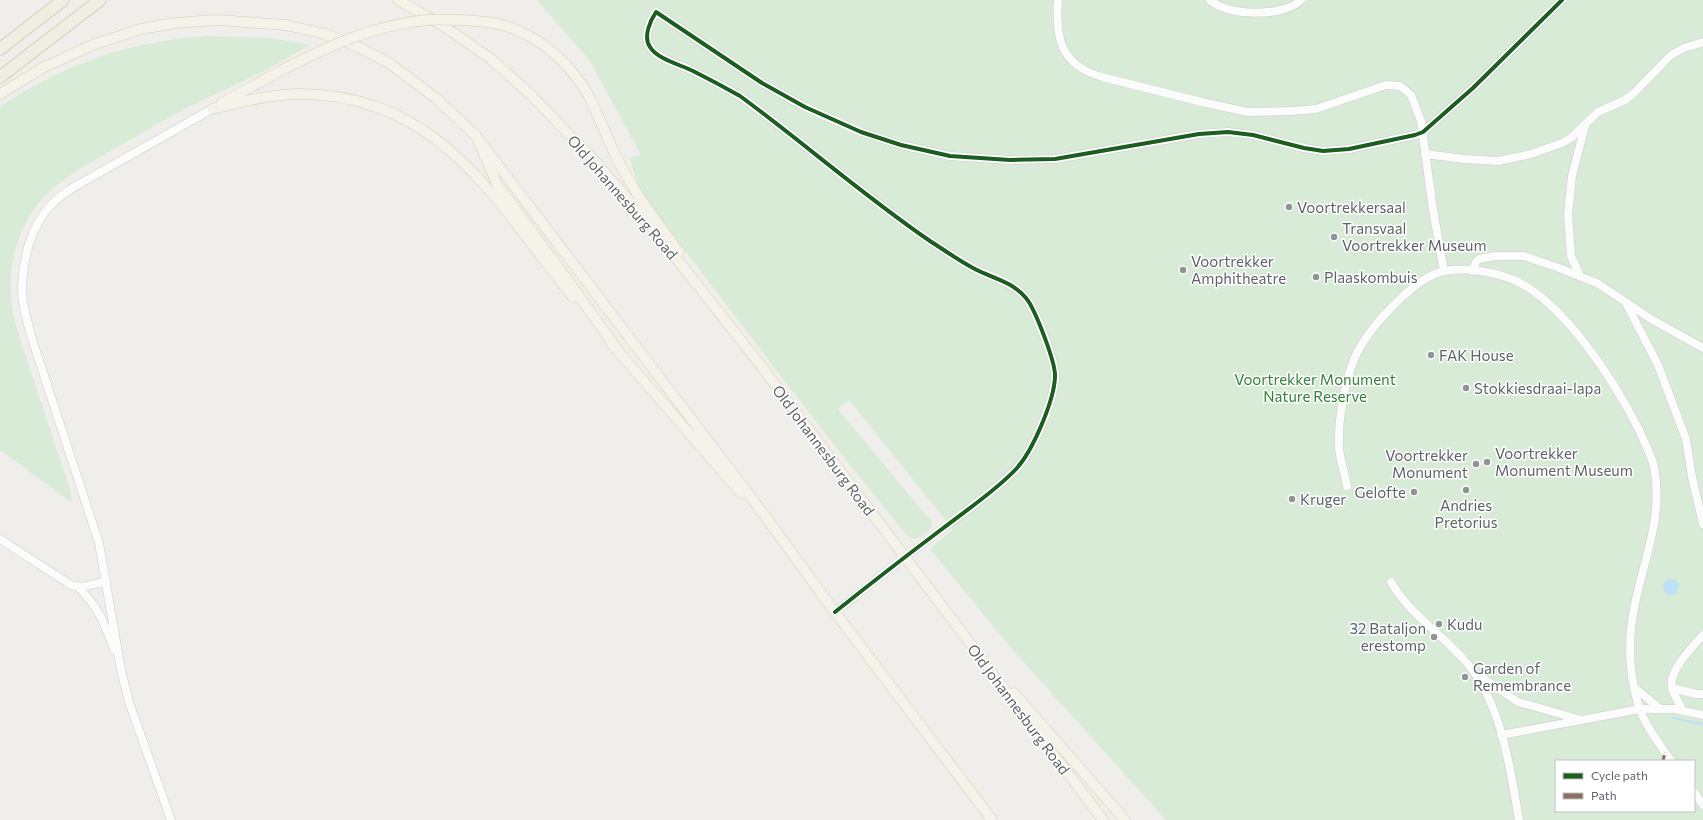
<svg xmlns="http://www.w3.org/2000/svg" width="1703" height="820" viewBox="0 0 1703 820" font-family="Commissioner,sans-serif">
<rect width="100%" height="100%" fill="#efeeea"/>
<!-- green -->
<path fill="#d8ebd6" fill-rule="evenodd" d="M537,0H1703V820H1166L1012,649L930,549L953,529L849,400L838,409L933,524C928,533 924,536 914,539L907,535C819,429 737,318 653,209L637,184L630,158L641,155L590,61ZM1556,761H1694V811H1556Z
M207,36L269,38L310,45C291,55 273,67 254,76C227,89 199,101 172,116C152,126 134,138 114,149C89,164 62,177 42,199C10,237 3,286 18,333L71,492V502L0,450V107C63,64 131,41 207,36Z"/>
<!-- water -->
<path fill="#bfe0f9" d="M1663 587a8 8 0 1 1 16 0a8 8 0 1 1-16 0Z
M1357 632a5 5 0 1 1 10 0a5 5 0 1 1-10 0Z"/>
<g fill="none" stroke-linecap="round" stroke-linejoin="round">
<!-- stream -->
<path stroke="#bfe0f9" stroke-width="2" d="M1673,718L1703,724"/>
<defs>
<path id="minor" d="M1058,0C1055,39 1061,65 1102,77L1206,103L1248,112L1291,111L1316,109L1386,85L1400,86L1405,90L1411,95L1421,121L1433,210L1444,271
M1210,0C1228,17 1284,17 1301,0
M1425,154L1464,159L1498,161L1531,154L1562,143L1571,138L1598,112L1625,100L1634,93L1671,55L1684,48L1703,42
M1473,271L1476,262L1479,259L1495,256H1524L1559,268L1597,283L1651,319L1703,348
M1580,276L1571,256L1568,214L1572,176L1585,126
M1627,305L1658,365L1686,439L1692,477L1703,524
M1347,486C1345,474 1340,460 1339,448C1338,425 1342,400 1348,378C1350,370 1353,361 1357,353C1370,327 1415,276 1445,271C1466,267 1494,272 1514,280C1564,302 1615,382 1639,430C1644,442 1651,454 1654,467C1664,517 1643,561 1634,609C1628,640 1629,674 1638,704C1645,726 1659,743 1671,761
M0,539L71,585C83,589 94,584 106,581
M1391,582C1410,615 1442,634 1466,662C1502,704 1510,768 1519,820
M78,587C99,608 104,622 114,649
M835,612C870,584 906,556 942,529C965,511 997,490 1017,468C1033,450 1054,401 1055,377C1056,363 1035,309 1026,298C1012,281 991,278 973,268C958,260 944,250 930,241C864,196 804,143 740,96C724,87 709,79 693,71C681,65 657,59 650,47C643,37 650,21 656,12L762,83L805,107L861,132L901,145L950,156L1010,160L1055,159L1199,134L1228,132L1253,135L1304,148L1323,151L1349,149L1415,135L1423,132L1473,88L1562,0
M1480,676L1518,702L1578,719
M1635,688L1659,708
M1672,688L1696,694H1703
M1682,710C1680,703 1673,694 1672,688C1668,671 1693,646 1703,635
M1501,735L1640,709H1674L1703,715
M1694,792L1703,805
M171,820L129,702L121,670L99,543L34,345C29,327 22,308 22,289C23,258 31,223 54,202C60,196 67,192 74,187L212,109"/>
<path id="major" d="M398,0L445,27L491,59L530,94L591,157L642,215L762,367L1103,820
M460,20C478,21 497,22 514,29C547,42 574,68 591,100C600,119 607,139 617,158C633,192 657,222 679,252
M0,94L44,67L95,44L141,29L175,23L217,20L286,25L325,34L358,47L389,63L437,99L476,136L498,186L572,286L616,348
M222,103L280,71
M212,109C241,102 271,94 301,94C441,95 496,202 573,297
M476,136L759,508L835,612L992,820
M611,343L741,493
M1014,693L1125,820"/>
<path id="highway" d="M0,49L63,0
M0,77L100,0"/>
</defs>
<!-- minor casing -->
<use href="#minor" stroke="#cbcccc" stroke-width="9"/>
<!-- major casing -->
<use href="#major" stroke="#d7ceb8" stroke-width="11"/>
<!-- highway casing -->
<use href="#highway" stroke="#c8b996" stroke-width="13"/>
<!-- minor -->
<use href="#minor" stroke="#fdfcfc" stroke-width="8"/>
<!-- major -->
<use href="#major" stroke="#f4f2e9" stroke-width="10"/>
<!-- highway -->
<use href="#highway" stroke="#f0ede3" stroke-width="12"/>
<defs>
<path id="major-bridge" d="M280,71C327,47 373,25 427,20C438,19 449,20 460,20"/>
</defs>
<!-- major-bridge casing -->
<use href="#major-bridge" stroke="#d7ceb8" stroke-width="11" stroke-linecap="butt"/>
<!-- major-bridge -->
<use href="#major-bridge" stroke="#f4f2e9" stroke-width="10"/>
<!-- quiet -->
<path stroke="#8d6e63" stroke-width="3" stroke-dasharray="6 3" stroke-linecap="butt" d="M1663,761L1665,752"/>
<defs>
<path id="cycleway" d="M835,612C870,584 906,556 942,529C965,511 997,490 1017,468C1033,450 1054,401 1055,377C1056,363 1035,309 1026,298C1012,281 991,278 973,268C958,260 944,250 930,241C864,196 804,143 740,96C724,87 709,79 693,71C681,65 657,59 650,47C643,37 650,21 656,12L762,83L805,107L861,132L901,145L950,156L1010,160L1055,159L1199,134L1228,132L1253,135L1304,148L1323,151L1349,149L1415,135L1423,132L1473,88L1562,0"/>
</defs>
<!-- cycleway casing -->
<use href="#cycleway" stroke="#fff" stroke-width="6"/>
<!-- cycleway -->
<use href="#cycleway" stroke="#1b5e20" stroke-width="4"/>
</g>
<!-- markers -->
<g fill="#919496" stroke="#fff" stroke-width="1.5">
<circle cx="1289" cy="207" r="4"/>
<circle cx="1334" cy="237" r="4"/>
<circle cx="1183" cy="270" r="4"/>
<circle cx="1316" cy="277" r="4"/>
<circle cx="1431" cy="355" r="4"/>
<circle cx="1466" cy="388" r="4"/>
<circle cx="1487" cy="462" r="4"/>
<circle cx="1476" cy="464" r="4"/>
<circle cx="1466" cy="490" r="4"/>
<circle cx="1414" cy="492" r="4"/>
<circle cx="1292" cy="499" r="4"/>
<circle cx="1439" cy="624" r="4"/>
<circle cx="1434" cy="637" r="4"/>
<circle cx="1465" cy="677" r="4"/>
</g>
<g text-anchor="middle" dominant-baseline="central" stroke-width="3" stroke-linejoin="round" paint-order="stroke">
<!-- street labels -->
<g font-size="15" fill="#5f6368" stroke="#fff">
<text transform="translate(623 197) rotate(49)">Old Johannesburg Road</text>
<text transform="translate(824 450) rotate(53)">Old Johannesburg Road</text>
<text transform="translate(1019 709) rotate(53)">Old Johannesburg Road</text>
</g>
<!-- poi labels -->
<g font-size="15" fill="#5f6368" stroke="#fff" text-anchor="start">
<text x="1297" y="207">Voortrekkersaal</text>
<text x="1342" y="228">Transvaal<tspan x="1342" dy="17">Voortrekker Museum</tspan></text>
<text x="1191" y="261">Voortrekker<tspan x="1191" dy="17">Amphitheatre</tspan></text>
<text x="1324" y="277">Plaaskombuis</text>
<text x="1439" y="355">FAK House</text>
<text x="1474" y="388">Stokkiesdraai-lapa</text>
<text x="1495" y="453">Voortrekker<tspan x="1495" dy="17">Monument Museum</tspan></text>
<text x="1468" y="455" text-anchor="end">Voortrekker<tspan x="1468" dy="17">Monument</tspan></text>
<text x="1406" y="492" text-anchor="end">Gelofte</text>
<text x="1300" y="499">Kruger</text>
<text x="1466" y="505" text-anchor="middle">Andries<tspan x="1466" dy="17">Pretorius</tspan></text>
<text x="1447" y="624">Kudu</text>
<text x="1426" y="628" text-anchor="end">32 Bataljon<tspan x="1426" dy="17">erestomp</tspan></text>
<text x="1473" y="668">Garden of<tspan x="1473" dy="17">Remembrance</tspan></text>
</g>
<!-- park labels -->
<g font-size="15" fill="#348238" stroke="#fff">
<text x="1315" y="379">Voortrekker Monument<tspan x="1315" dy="17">Nature Reserve</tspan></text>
</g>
</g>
<!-- legend -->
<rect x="1555" y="760" width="140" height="52" fill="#ffffff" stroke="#bfc1c3"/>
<rect x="1563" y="773" width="20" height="6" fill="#1b5e20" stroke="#bfc1c3"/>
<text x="1591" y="780" font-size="12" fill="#5f6368">Cycle path</text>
<rect x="1563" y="793" width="20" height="6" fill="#8d6e63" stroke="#bfc1c3"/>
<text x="1591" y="800" font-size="12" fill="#5f6368">Path</text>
</svg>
